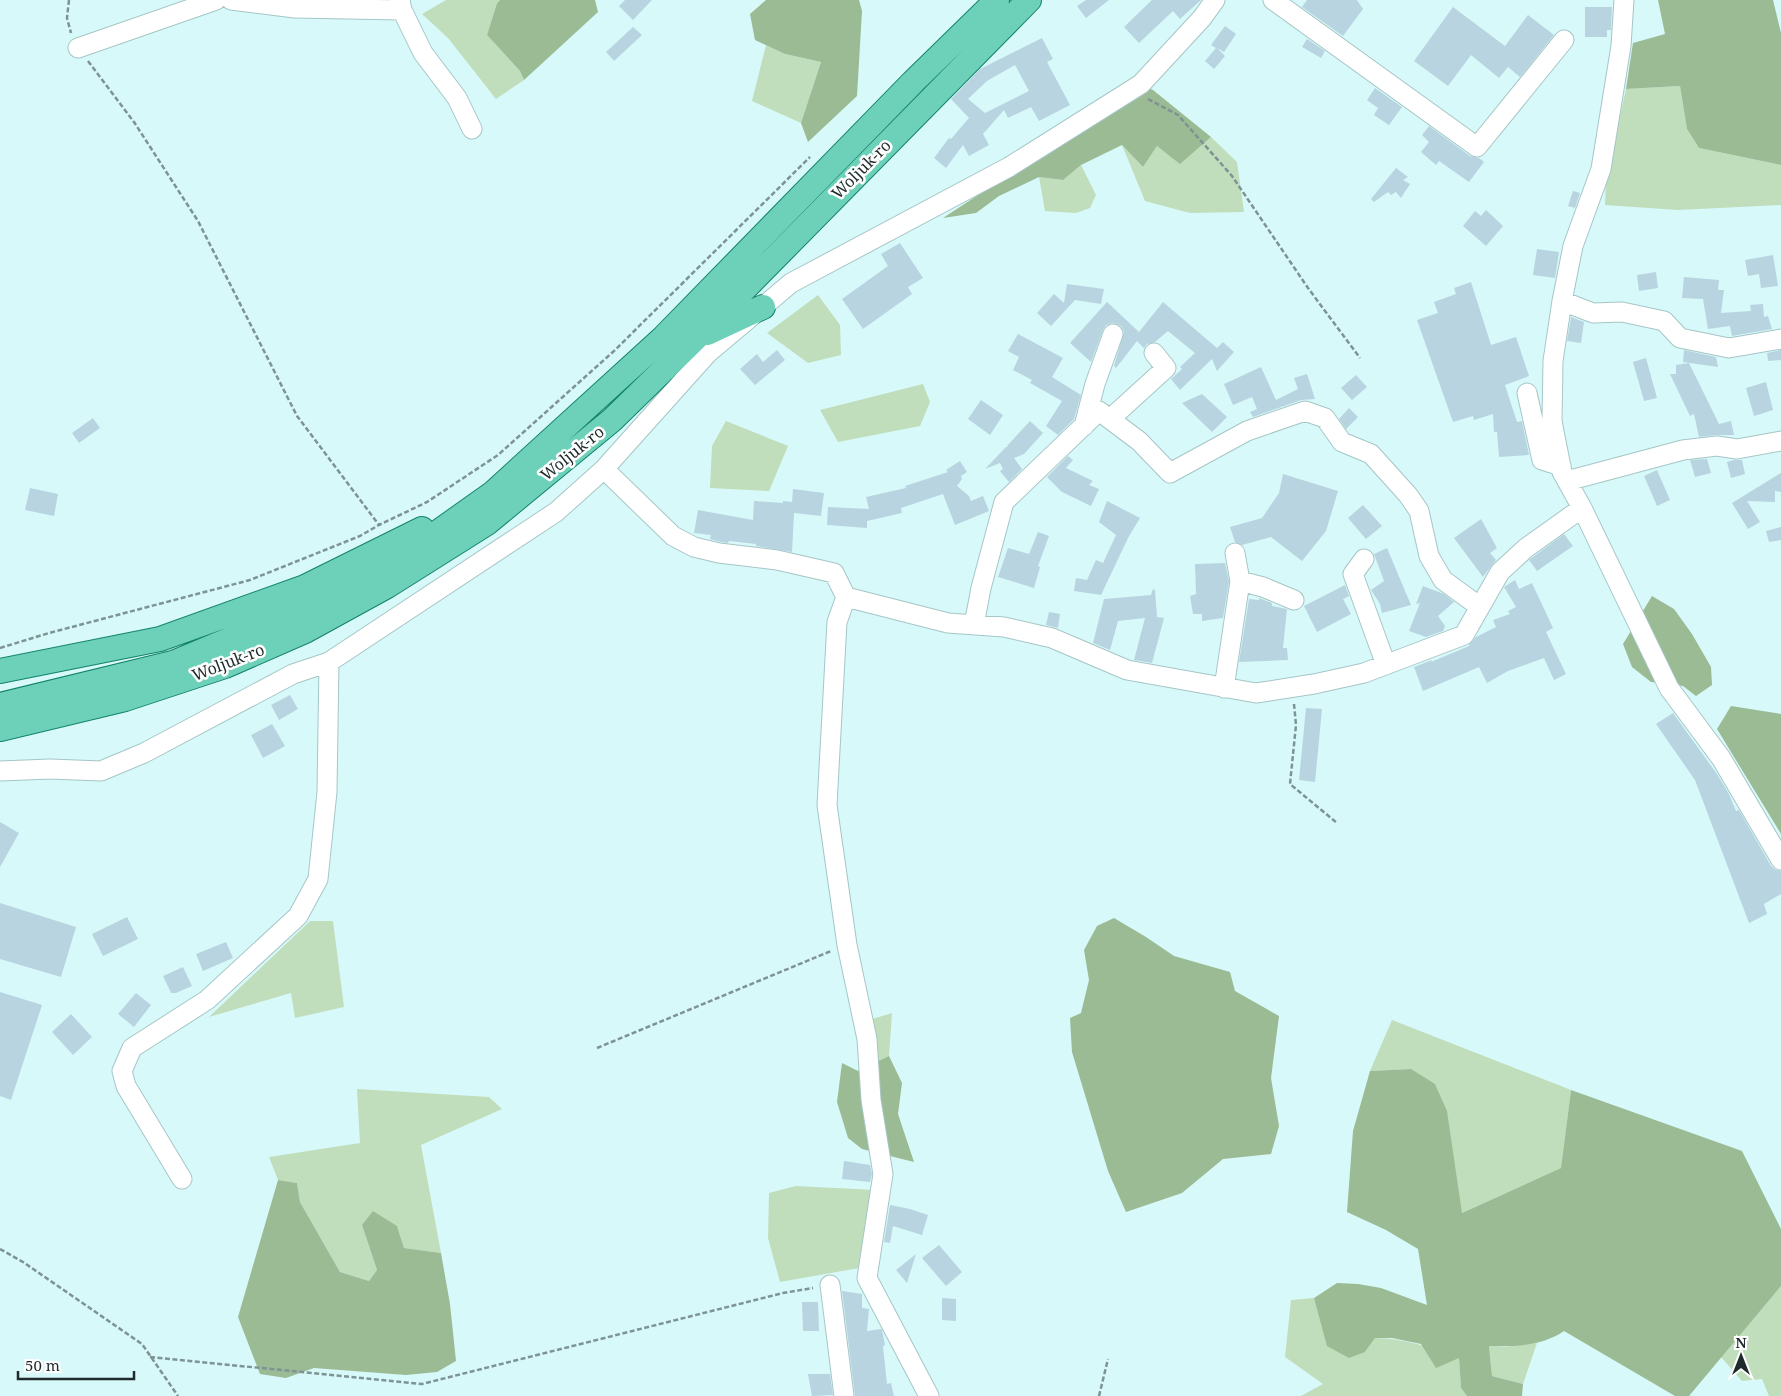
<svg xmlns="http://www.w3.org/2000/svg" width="1781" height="1396" viewBox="0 0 1781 1396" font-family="'Noto Serif',serif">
<rect width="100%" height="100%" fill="#d8f9f9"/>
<!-- green -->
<path fill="#c0debb" d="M446,0H500L497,3L487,35L520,71L524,80L496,99L448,38L422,14Z
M766,45L785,54L821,62L801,123L752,101Z
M1680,86L1687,129L1699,148L1781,165V205L1678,210L1605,205L1606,180L1626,89Z
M1211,137L1237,162L1244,212L1190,213L1145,201L1122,145L1143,167L1157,146L1180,163Z
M1081,165L1096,195L1090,208L1076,213L1045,211L1039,177L1063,180Z
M818,295L840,325L841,355L808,363L767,333Z
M923,384L930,402L920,426L838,442L820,410Z
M726,421L788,446L769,491L710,488L712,446Z
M310,921H333L344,1007L295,1018L291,993L209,1017Z
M892,1013L889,1056L873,1064L869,1020Z
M1392,1020L1571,1090L1561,1168L1462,1213L1411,1069L1370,1071Z
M357,1089L489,1097L502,1109L421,1145L441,1253L404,1248L397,1226L362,1225L377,1270L369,1281L340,1272L300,1202L297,1183L278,1180L269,1157L360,1143Z
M796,1186L875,1190L859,1268L780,1282L768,1238L769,1193Z
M1781,1286V1396H1769L1762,1379L1742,1381L1721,1357Z
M1314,1298L1328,1346L1365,1352L1375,1338C1405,1338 1431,1348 1459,1358L1461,1388L1467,1396H1301L1323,1384L1285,1357L1291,1300Z
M1537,1343L1523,1384L1492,1376L1489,1346L1505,1347Z"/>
<!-- forest -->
<path fill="#9abb94" d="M500,0H595L598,12L524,80L520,71L487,35L497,3Z
M766,0H859L862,11L857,96L808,142L801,123L821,62L785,54L755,40L750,14Z
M1658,0H1773L1781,33V165L1699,148L1687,129L1680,86L1626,89L1633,43L1665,34Z
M1147,87L1153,90L1211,137L1180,164L1157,146L1143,167L1122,145L1081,165L1063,180L1039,177L999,196L976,213L943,218L1058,143Z
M1652,596L1674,609L1692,634L1711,667L1712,685L1696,696L1683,686L1651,682L1632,667L1623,644Z
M1731,706L1781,714V834L1717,729Z
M1114,918L1146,937L1174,956L1230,972L1235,991L1279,1016L1271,1078L1279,1126L1271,1154L1223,1159L1182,1193L1126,1212L1108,1171L1072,1052L1070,1018L1081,1013L1089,980L1084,950L1097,926Z
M889,1056L902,1083L898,1114L914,1162L862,1149L848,1138L837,1102L842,1063L858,1071Z
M1411,1069L1435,1084L1447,1111L1462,1213L1561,1168L1571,1090L1742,1151L1781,1229V1286L1689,1396H1675L1564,1331C1542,1346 1515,1347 1489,1346L1492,1376L1523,1384L1522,1396H1467L1461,1388L1459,1358L1436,1368L1421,1344L1392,1338H1375L1365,1352L1349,1358L1327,1346L1314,1298L1337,1283L1358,1284L1381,1288L1427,1305L1418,1249L1386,1230L1347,1212L1353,1131L1370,1071Z
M278,1180L297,1183L300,1202L340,1272L369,1281L377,1270L362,1225L373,1211L397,1226L404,1248L441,1253L450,1304L456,1361L437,1372L406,1375L314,1368L286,1378L260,1374L238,1317Z"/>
<!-- building -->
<path fill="#b8d4e0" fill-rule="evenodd" d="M625,0H652L633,20L619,6Z
M1086,0H1109L1086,18L1077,6Z
M1152,0H1201L1180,19L1173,11L1139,43L1124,27Z
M1307,0H1357L1363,9L1343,36L1302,7Z
M1453,7L1505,46L1528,15L1554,35L1520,77L1508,67L1499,78L1471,55L1448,86L1414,61Z
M1585,7H1612L1611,30H1607V37H1585Z
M1225,26L1236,34L1224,52L1217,48L1225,56L1214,69L1205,61L1216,48L1211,45Z
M633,27L642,35L614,61L606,52Z
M1042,38L1053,59L1047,62L1070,105L1039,121L1031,107L1008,118L1004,110L983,134L989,145L969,156L963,145L946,168L934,158L949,138L951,139L969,118L951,99L980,69ZM1015,65L1029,91L985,113L968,99L987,81Z
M1307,39L1325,51L1321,58L1302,47Z
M1375,88L1402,107L1389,125L1374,115L1378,108L1367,100Z
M1429,126L1470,156L1479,158L1484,162L1469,182L1439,161L1436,165L1421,152L1429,142L1422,135Z
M1396,168L1408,177L1403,180L1410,184L1401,198L1396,192L1391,195L1388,192L1374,202L1371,199Z
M1573,191L1580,193L1575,208L1568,206Z
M1486,210L1503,226L1486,246L1463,226L1475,211L1481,216Z
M900,243L923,278L908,287L912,294L863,329L842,299L888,266L881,254Z
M1537,249L1559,252L1555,278L1533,275Z
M1773,255L1778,286L1761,288L1759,274L1748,276L1745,260Z
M1656,272L1658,288L1639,291L1637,275Z
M1684,277L1719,280L1718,290H1724L1721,313L1751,311L1750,305L1763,304L1764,317L1768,316L1772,329L1732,336L1730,326L1708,329L1703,299L1682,298Z
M1471,282L1491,345L1516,337L1529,376L1505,385L1517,422L1522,421L1529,455L1499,457L1497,432H1494L1493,414L1474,420L1473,416L1453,422L1417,320L1438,313L1434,302L1456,294L1454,288Z
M1067,284L1104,289L1101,304L1075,300L1051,326L1037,313L1054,294L1064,303Z
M1107,302L1139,332L1163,302L1217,348L1223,342L1234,352L1217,371L1212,359L1180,390L1171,379L1182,369L1180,367L1195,353L1168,331L1155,342L1147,344L1144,348L1137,341L1116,368L1114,366L1124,332L1121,326L1117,324L1112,323L1106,325L1103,330L1091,362L1070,343Z
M1571,317L1584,322L1581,343L1567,341Z
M1018,334L1063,358L1052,377L1081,395L1074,419L1058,435L1046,426L1062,401L1030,383L1032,380L1013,370L1019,357L1008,351Z
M777,350L785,360L755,385L740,369L757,354L763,362Z
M1684,350L1716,357L1718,367L1683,362Z
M1781,350V360L1768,361L1767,353Z
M1646,358L1657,398L1644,401L1633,362Z
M1689,363L1719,424L1731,421L1734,435H1716L1699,437L1694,414L1690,416L1670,374H1676V365Z
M1261,367L1276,400L1298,389L1294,378L1307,374L1315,399L1301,400L1253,417L1250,412L1257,409L1252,397L1233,405L1224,384Z
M1356,375L1367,387L1352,400L1341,388Z
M1766,382L1773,410L1754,416L1746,388Z
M1202,394L1227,417L1212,432L1182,403Z
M981,400L1003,415L990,435L968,419Z
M1349,408L1358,417L1346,429L1339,419Z
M93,418L100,428L79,443L72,433Z
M1030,421L1043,433L1024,454L1014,458L1022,469L1009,482L1000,471L1003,469L1000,463L985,469L1006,447H1008L1007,446Z
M1068,456L1073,460L1066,468L1093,481L1089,485L1099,489L1091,506L1062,492L1047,477Z
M1707,459L1711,473L1695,477L1690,460Z
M1734,460H1742L1745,474L1731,478L1727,462Z
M960,461L967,472L961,476L962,479L957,486L969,496L971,501L983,496L989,511L955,525L943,494L901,508L902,513L867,521V528L827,525L828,507L869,509L866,497L906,488L905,486L948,472L946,470Z
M1657,470L1670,500L1657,506L1644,476Z
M1781,473V492L1775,491V502L1747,501L1760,522L1748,529L1732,503Z
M1283,474L1338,491L1326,531L1302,561L1271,537L1242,545L1235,542L1230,527L1262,518L1279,493Z
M30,488L58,494L54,516L25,510Z
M793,489L824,493L821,516L794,513L792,552L756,546V544L729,541L728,543L721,542L710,539L711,535L694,533L698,510L753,520L754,501L783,503V501L792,502Z
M1107,501L1140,518L1128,538L1101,595L1074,591L1076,578L1087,580L1096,560L1103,563L1116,535L1099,522Z
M1363,505L1382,526L1366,539L1348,518Z
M1481,519L1497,548L1490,553L1496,560L1483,577L1454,538Z
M1781,527V540L1769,542L1766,531Z
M1038,532L1049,536L1038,566L1040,567L1034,588L998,577L1008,548L1029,554Z
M1564,534L1573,546L1537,571L1529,560Z
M1387,548L1411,605L1382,613L1380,604L1371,590L1384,581L1374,554Z
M1225,563L1229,581L1223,618L1202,621V614H1193L1190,596L1196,594L1195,564Z
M1515,580L1519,589L1532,583L1553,628L1546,632L1566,674L1554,680L1544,658L1508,671L1487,683L1479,667L1423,691L1414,667L1432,660L1431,662L1469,646V645L1476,637L1496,627L1493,620L1510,614L1508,611L1516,607L1504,587Z
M1345,585L1349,596L1343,599L1351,614L1317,632L1304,606Z
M1423,586L1444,594L1454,602L1438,616L1445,626L1443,631L1426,637L1409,631L1420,603L1416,604Z
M1153,589L1155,590L1157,617L1164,618L1152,663L1134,660L1145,618L1118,621L1110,650L1093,643L1104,599L1151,595Z
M1259,598L1272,603V606L1287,609L1283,648H1287L1288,660L1239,662L1249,599L1259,600Z
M1049,612L1060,614L1058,628L1046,625Z
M290,695L298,709L279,720L271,705Z
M1306,708L1322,709L1315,782L1299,780Z
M1673,713L1717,774L1729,794L1736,811L1739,810L1771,866L1776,870L1781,871V894L1764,904L1767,914L1749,923L1695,780L1656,724Z
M272,724L285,746L263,758L251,735Z
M0,822L19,833L0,867Z
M0,903L76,927L61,977L0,959Z
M127,917L138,939L103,956L92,934Z
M226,942L233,958L203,971L196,954Z
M183,967L192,986L176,993H171L163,976Z
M0,992L42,1005L11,1100L0,1096Z
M136,993L151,1005L134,1027L118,1014Z
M71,1014L92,1037L73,1055L52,1032Z
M844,1161L870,1165L872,1174L870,1182L842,1179Z
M890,1205L910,1209L928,1215L922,1235L893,1226L890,1243L884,1242Z
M939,1245L962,1272L946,1286L922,1258Z
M916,1254L907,1283L896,1270Z
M842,1291L862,1294V1308L869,1309L867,1331L881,1329L882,1330L885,1345L883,1346L887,1384L891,1383L894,1396H855Z
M942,1298L956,1299V1321L942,1320Z
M802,1302H818L819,1331H803Z
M808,1374H830L833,1395L812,1396Z"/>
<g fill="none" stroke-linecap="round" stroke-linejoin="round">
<defs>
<path id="minor" d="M231,0L295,8L402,10L400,0
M1273,0L1477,147L1564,40
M1624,0L1621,46L1601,169L1573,246L1562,301L1553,361L1552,421L1562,472L1582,508L1669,688L1721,758L1781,860
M402,10L423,53L457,98L472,129
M78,48L216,0
M1562,301L1593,313L1622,312L1664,321L1680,338L1729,348L1781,339
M1527,393L1542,460L1561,466
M1110,419L1166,368L1154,353
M1084,426L1095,384L1113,334
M604,469L673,536L694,547L719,553L777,560L834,573L846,597L948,623L1004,627L1052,638L1127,670L1256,693L1314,684L1364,673L1464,635L1500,572L1526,548L1582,508
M1567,481L1683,450L1717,446L1737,449L1781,441
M1364,559L1353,574L1386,665
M1240,581L1263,587L1294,600
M846,597L837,622L827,805L847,945L867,1039L871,1100L883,1174L867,1278L929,1396
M974,625L981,588L1004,502L1099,411L1139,441L1170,473L1247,431L1305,411L1325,418L1342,442L1371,454L1408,495L1419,511L1429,556L1443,580L1480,607
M1224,688L1240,581L1235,553
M0,771L50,769L101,771L144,753L293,674L329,662L556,512L604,469L708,353L791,283L1009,167L1141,84L1202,18L1215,0
M182,1179L126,1086L122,1071L132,1048L207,1000L298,916L318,879L327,792L329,662
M830,1285L844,1396"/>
<path id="major" d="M707,333L763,307
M0,671L160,639L305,587L422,529
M0,705L173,663L269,623L389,567L493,493L664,337L913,82L997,0
M0,729L125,699L225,666L305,631L387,586L487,523L612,420L695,339L1029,0"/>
</defs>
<!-- minor casing -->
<use href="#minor" stroke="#a6c6c6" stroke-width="21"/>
<!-- major casing -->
<use href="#major" stroke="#128369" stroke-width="26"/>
<!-- path -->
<path stroke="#7d9394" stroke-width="2.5" stroke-dasharray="5 2.5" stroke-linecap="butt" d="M69,0L67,18L71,33
M88,61L134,122L198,221L297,416L379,525
M1148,99L1178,115L1232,176L1308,288L1360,358
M0,648L49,633L250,580L360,536L379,525L427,502L498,455L614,351L810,157
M1294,704L1296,725L1290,784L1337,823
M597,1048L831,951
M0,1249L23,1262L142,1344L178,1396
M150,1357L422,1384L783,1293L813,1288
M1099,1396L1108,1359"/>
<!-- minor -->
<use href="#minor" stroke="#fff" stroke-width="19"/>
<!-- major -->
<use href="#major" stroke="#6dd1b9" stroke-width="24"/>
</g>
<g text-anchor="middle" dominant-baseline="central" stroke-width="5" stroke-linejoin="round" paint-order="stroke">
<!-- street labels -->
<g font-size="16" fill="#1e2a2b" stroke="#fefefe">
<text transform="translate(861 169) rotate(-45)">Woljuk-ro</text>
<text transform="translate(572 453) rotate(-39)">Woljuk-ro</text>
<text transform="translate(228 662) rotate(-21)">Woljuk-ro</text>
</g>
</g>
<!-- north arrow -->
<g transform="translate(1741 1356)" stroke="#fefefe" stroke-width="4" paint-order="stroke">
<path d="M0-4L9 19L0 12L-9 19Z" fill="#1e2a2b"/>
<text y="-8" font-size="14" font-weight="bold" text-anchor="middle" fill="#1e2a2b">N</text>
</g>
<!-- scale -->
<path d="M18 1371v8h116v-8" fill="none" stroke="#1e2a2b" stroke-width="2.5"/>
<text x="25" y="1371" font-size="15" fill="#1e2a2b" stroke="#fefefe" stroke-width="4" paint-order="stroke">50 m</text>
</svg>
